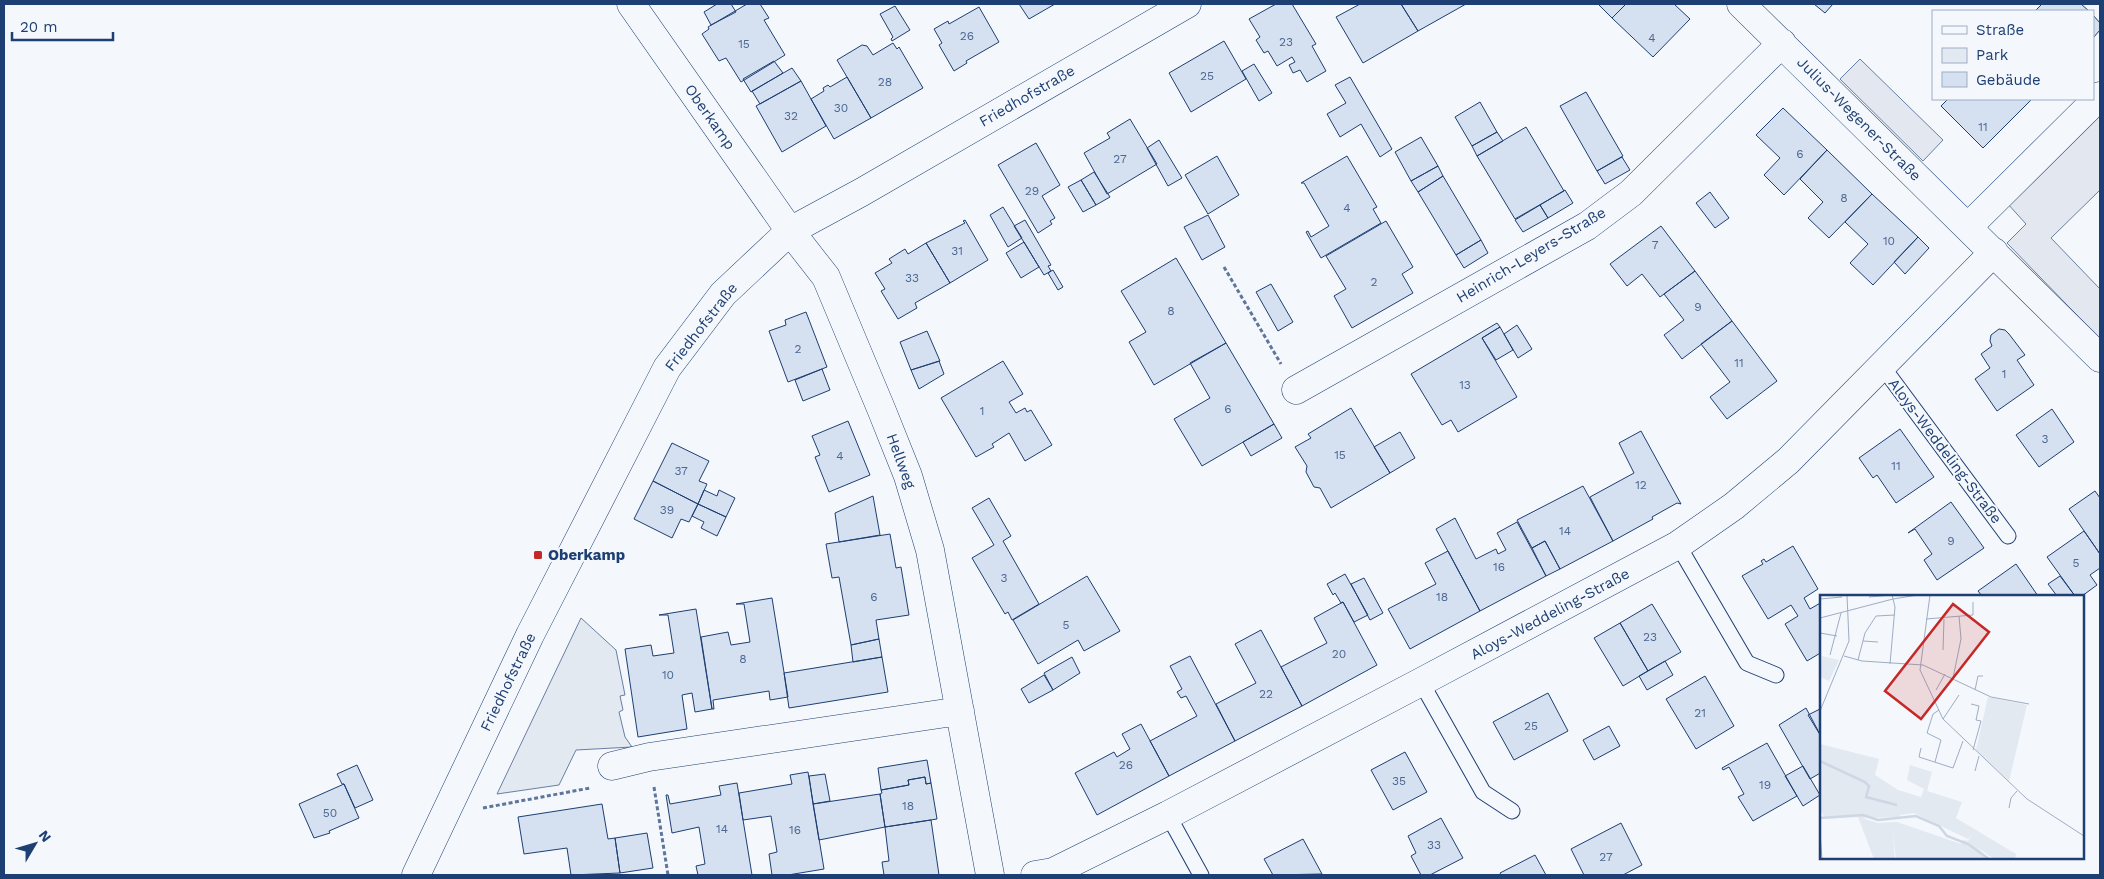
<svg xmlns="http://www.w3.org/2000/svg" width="2104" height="879" viewBox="0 0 2104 879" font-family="'Work Sans',sans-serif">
<rect width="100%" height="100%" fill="#f4f7fb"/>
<!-- green -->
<path fill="#e3e9f0" stroke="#687fa3" d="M581,618L616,650L625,695L620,696L623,710L619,712L625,737L632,747L576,750L559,785L497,794Z"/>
<!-- parking -->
<path fill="#e3e8f0" stroke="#687fa3" d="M1860,59L1943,140L1923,161L1840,79Z
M2100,110V190L2051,238L2100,289V339L2007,243L2026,224L2007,203Z"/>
<!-- building -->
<path fill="#d5e0f0" stroke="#1d3f73" d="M717,4H731L736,12L711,25L704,12Z
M747,4H760L769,18L764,20L785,55L741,82L726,58L719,61L702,34L709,29L708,27Z
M1019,4H1055L1029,19Z
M1276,4H1292L1316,44L1312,46L1326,71L1307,82L1300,70L1293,73L1289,65L1295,62L1292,57L1277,66L1268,51L1264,53L1256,40L1260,37L1249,19Z
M1360,4H1401L1418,31L1363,63L1336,17Z
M1401,4H1466L1418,31Z
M1598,4H1626L1612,18Z
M1626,4H1674L1690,19L1653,57L1612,18Z
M1814,4H1833L1825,13Z
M2042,4H2081L2089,11H2035Z
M895,6L910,30L892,41L891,39L893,37L880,14Z
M979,7L999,42L966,61L967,63L954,71L939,45L942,43L934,29L948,21L949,24Z
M2093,15L2100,23V30L2093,38Z
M1224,41L1246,79L1191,112L1169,73Z
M893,43L897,49L899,47L923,88L871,118L837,60L862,45L867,46L873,55Z
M774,61L783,73L751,92L743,79Z
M1254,64L1272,93L1259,101L1242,71Z
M792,68L801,81L760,104L752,91Z
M847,77L871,118L834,139L811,99L824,91L823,88L828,85L830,87Z
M1350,77L1392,149L1380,157L1361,124L1340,137L1327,114L1346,103L1335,85Z
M801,81L826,126L782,152L756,106Z
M1586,92L1623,156L1597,171L1560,106Z
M1948,99H2032L1983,148L1941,106Z
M1480,102L1497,132L1472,146L1455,117Z
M1783,108L1827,150L1784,195L1764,175L1780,158L1756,135Z
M1130,119L1157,164L1107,194L1084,153L1110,138L1107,133Z
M1526,127L1564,191L1515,219L1477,156Z
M1497,132L1503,141L1477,156L1472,146Z
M1421,137L1438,166L1411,181L1395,152Z
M1159,140L1182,178L1168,186L1147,148Z
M1036,143L1060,185L1042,196L1055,218L1050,221L1052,224L1038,233L998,165Z
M1827,150L1872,194L1829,238L1808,218L1823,202L1800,179Z
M1217,156L1239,195L1208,214L1185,175Z
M1347,156L1377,207L1373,209L1381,223L1321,258L1306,232L1308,231L1311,237L1329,226L1304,183H1301Z
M1622,157L1630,170L1605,184L1597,171Z
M1438,166L1443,176L1418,192L1411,181Z
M1094,172L1110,197L1096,205L1081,180Z
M1443,176L1481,240L1456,255L1418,192Z
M1081,180L1096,205L1083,212L1068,187Z
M1565,190L1573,203L1548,218L1540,205Z
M1710,192L1729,218L1715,228L1696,203Z
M1872,194L1918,237L1873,285L1850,263L1868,244L1845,222Z
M1540,205L1548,218L1523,232L1515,220Z
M1003,207L1022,238L1008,247L990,215Z
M1208,215L1225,247L1202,260L1184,227Z
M965,220L988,260L950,283L926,243L965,223L963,221Z
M1025,220L1051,265L1048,266L1051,271L1044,275L1014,226Z
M1386,221L1413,267L1402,274L1413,293L1352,328L1334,296L1346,289L1326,256Z
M1661,226L1695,271L1660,297L1642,274L1627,286L1610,264Z
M1918,237L1929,248L1905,274L1894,262Z
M1481,240L1488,253L1464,268L1456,255Z
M1024,242L1039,267L1021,278L1006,253Z
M926,243L950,283L915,303L917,308L898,319L881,291L885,289L875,273L892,263L889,259L905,249L908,254Z
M1176,258L1226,343L1154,385L1129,342L1146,332L1121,291Z
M1053,270L1063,287L1058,290L1048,273Z
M1695,271L1732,321L1682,359L1664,335L1684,320L1664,294Z
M1271,284L1293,322L1278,331L1256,292Z
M806,312L827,367L788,382L769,331L786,325L785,320Z
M1732,321L1777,381L1727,419L1710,397L1730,382L1701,344Z
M1497,323L1500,327L1482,338L1517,397L1458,432L1451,420L1442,425L1411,374Z
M1517,325L1532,349L1518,358L1504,334Z
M1500,327L1513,350L1496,360L1482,338Z
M1999,329L2005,330L2009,334L2025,355L2017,360L2034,385L1997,411L1975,379L1990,368L1981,354L1992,346L1990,341L1991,335Z
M927,331L940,361L911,370L900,342Z
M1226,343L1274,424L1202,466L1174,419L1210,398L1190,363Z
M939,361L944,374L919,389L911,370Z
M1003,361L1023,394L1009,402L1016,413L1025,408L1027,412L1031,410L1052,445L1025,461L1009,433L992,444L994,447L976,457L941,398Z
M822,369L830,390L803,401L795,380Z
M1351,408L1390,473L1331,508L1320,488L1314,487L1306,472L1307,466L1295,447L1311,438L1308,434Z
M2052,409L2074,442L2039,467L2016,435Z
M848,421L870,475L829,492L815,457L820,455L812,436Z
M1274,424L1282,438L1251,456L1243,442Z
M1900,429L1934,477L1896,503L1877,475L1873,478L1859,458Z
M1641,431L1681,504L1677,503L1652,517L1653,519L1613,541L1590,497L1634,473L1619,443Z
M1400,432L1415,458L1390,473L1374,447Z
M672,443L709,461L699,481L707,484L698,504L653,481Z
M653,481L698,504L689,522L681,519L672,538L634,519Z
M1583,486L1613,541L1560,569L1545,541L1532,548L1517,520Z
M704,490L717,496L719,490L735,498L726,517L698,504Z
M2095,491L2100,498V554L2069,509Z
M873,496L880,535L839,542L835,513Z
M989,498L1011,536L1003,541L1039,604L1012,620L1008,612L1005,614L972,558L994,545L972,508Z
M1951,502L1984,548L1937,580L1924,560L1932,554L1915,529L1908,533Z
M698,504L726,517L717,536L701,528L704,522L692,516Z
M1455,518L1476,559L1496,549L1498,554L1506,550L1497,533L1517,522L1546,576L1480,611L1436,529Z
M2084,531L2100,554V568L2090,575L2097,585L2082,596H2075L2047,557Z
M890,534L896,568L901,567L909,615L876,620L879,639L851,645L839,577L832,578L826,544Z
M1545,541L1560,569L1546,576L1532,548Z
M1793,546L1818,589L1804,598L1810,609L1822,602V652L1807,661L1785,624L1798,616L1791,605L1768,619L1742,576L1763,564L1761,561L1764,559L1766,562Z
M1448,551L1480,611L1410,649L1388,609L1436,584L1425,563Z
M2016,564L2038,596H1982L1978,591Z
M1345,574L1368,615L1354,622L1343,602L1341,603L1335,593L1333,595L1327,584Z
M1087,576L1120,631L1084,651L1078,640L1038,664L1013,620Z
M2060,576L2075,596H2057L2048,584Z
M1364,578L1383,613L1370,620L1351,584Z
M772,598L788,697L770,700L769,691L713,700L714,709H712L701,637L728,632L731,645L750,642L744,604H736Z
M1343,602L1377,665L1302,706L1281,667L1327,643L1314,618Z
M1652,604L1681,652L1648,671L1620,623Z
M696,609L712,709L695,712L692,693L682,695L687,729L638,737L625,649L651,645L653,656L674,653L668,615H659Z
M1620,623L1648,671L1623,686L1594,638Z
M1261,630L1302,706L1235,741L1216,704L1256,683L1235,644Z
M879,639L882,657L853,662L851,645Z
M1190,656L1235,741L1169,776L1150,741L1197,716L1186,696L1181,698L1177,692L1182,689L1170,666Z
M882,657L888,692L789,708L784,673Z
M1072,657L1080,673L1053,690L1044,673Z
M1665,661L1673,675L1647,690L1639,676Z
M1044,675L1053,690L1029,703L1021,689Z
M1705,676L1734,726L1696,749L1666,699Z
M1548,693L1568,731L1514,760L1493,722Z
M1806,708L1822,738V772L1810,779L1779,725Z
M1822,708V738L1808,715Z
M1141,724L1169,776L1097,815L1075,773L1114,752L1117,757L1130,749L1122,734Z
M1609,726L1620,746L1594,760L1583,740Z
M1767,743L1797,796L1753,821L1738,797L1744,794L1729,767L1723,770L1722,768Z
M1405,752L1427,792L1393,810L1371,770Z
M927,760L931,783L926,784L925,777L908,780L909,785L881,790L878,768Z
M357,765L373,800L355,808L344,784H342L337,774Z
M1803,766L1820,795L1803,806L1785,776Z
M808,772L824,869L788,875H772L769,854L777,852L771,816L743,820L739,793L792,784L790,775Z
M825,774L830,801L813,804L809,776Z
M925,777L926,784L931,783L937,819L885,827L880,794L882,793L881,790L909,785L908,780Z
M737,783L752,875H698L696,866L705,864L699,827L672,833L666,795H668L670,804L721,795L719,786Z
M344,784L359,818L329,831L330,833L314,838L299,804Z
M880,794L885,827L819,840L813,804Z
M602,804L608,839L615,838L620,873L571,875L567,848L524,854L518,817Z
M1441,818L1463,858L1430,875H1421L1411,856L1416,853L1408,836Z
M931,820L939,875H884L882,862L889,861L885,827Z
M1621,823L1642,865L1623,875H1584L1571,849Z
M647,833L653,868L620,873L615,838Z
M1303,839L1322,874L1273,875L1264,859Z
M1535,855L1546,875H1501L1500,873Z"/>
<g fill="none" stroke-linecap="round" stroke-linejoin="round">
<defs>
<path id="service" d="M1882,366L2008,536
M1678,545L1747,663L1776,675
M1421,682L1483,792L1512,811
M1168,815L1201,875"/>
<path id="minor" d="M631,4L790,231L826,277L882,411L908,476L930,550L990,875
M1741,4L2100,358
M1968,227L2100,96
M1296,390L1587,226L1631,193L1782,43
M612,766L649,757L960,711
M416,875L530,635L667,368L723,294L790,231L862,192L1187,4
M1035,875L1053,872L1168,815L1421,682L1678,545L1734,506L1788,461L1994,252"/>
</defs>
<!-- service casing -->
<use href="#service" stroke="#1d3f73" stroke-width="17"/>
<!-- minor casing -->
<use href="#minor" stroke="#1d3f73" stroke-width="29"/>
<!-- path -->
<path stroke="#5e769c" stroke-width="3" stroke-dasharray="4 2.5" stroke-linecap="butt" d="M1224,267L1281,364
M654,787L668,875
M483,808L590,788"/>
<!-- service -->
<use href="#service" stroke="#f4f7fb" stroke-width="15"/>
<!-- minor -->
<use href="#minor" stroke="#f4f7fb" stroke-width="28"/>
</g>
<!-- markers -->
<rect fill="#c62828" stroke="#f4f7fb" stroke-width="2" x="533" y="550" width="10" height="10" rx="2.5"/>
<g text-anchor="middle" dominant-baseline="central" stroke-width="4" stroke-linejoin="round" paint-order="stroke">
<!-- number labels -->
<g font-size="12" fill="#4b6792">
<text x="967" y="36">26</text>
<text x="1652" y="38">4</text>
<text x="1286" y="42">23</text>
<text x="744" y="44">15</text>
<text x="1207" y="76">25</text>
<text x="885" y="82">28</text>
<text x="841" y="108">30</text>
<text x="791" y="116">32</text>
<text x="1983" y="127">11</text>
<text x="1800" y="154">6</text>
<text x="1120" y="159">27</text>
<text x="1032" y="191">29</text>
<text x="1844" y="198">8</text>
<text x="1347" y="208">4</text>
<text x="1889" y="241">10</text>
<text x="1655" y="245">7</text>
<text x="957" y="251">31</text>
<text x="912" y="278">33</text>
<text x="1374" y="282">2</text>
<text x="1698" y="307">9</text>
<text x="1171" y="311">8</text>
<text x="798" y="349">2</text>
<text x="1739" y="363">11</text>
<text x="2004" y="374">1</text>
<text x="1465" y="385">13</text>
<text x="1228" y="409">6</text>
<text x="982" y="411">1</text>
<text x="2045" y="439">3</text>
<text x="1340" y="455">15</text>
<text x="840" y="456">4</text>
<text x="1896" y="466">11</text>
<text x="681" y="471">37</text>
<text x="1641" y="485">12</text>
<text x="667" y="510">39</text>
<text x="1565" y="531">14</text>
<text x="1951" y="541">9</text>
<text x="2076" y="563">5</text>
<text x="1499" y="567">16</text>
<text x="1004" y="578">3</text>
<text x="874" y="597">6</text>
<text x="1442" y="597">18</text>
<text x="1066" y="625">5</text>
<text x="1650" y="637">23</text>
<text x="1339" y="654">20</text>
<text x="743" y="659">8</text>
<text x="668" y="675">10</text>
<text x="1266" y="694">22</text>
<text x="1700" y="713">21</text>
<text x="1531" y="726">25</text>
<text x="1126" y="765">26</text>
<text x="1399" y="781">35</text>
<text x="1765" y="785">19</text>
<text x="908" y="806">18</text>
<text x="330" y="813">50</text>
<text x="722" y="829">14</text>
<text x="795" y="830">16</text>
<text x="1434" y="845">33</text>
<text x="1606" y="857">27</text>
</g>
<!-- street labels -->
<g font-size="15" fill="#1d3f73" stroke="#f4f7fb">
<text transform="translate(1027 96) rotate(-30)">Friedhofstraße</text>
<text transform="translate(710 117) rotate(55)">Oberkamp</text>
<text transform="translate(1859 119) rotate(45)">Julius-Wegener-Straße</text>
<text transform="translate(1531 255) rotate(-31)">Heinrich-Leyers-Straße</text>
<text transform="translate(701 327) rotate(-52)">Friedhofstraße</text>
<text transform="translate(1945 451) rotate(53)">Aloys-Weddeling-Straße</text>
<text transform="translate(901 461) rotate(70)">Hellweg</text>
<text transform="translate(1550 614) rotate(-28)">Aloys-Weddeling-Straße</text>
<text transform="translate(508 682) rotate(-64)">Friedhofstraße</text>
</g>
<!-- poi labels -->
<g font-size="15" font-weight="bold" fill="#1d3f73" stroke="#f4f7fb" text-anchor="start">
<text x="548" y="555">Oberkamp</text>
</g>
</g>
<!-- overview -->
<g transform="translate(1820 595)">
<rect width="264" height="264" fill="#f4f7fb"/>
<path d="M2,61L19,65L9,86L0,82ZM168,102L207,110L189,186L156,155ZM0,149L59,164L55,180L78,195L101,202L104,194L87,185L90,170L112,177L107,196L142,207L136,223L196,259L195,264H174L157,252L169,264H76L72,232L75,264H54L38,222L3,224V218L0,219ZM94,218L148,244L152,240L148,246L143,245L141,249L77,227L58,228L42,223L80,222V220Z" fill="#e3e9f0" fill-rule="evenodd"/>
<path fill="none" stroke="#cfd7e4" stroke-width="2.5" d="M0,166L45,187L49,191L46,202L77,210M0,223L43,220L58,225L96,221L119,231L127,241L148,249L169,264"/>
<path fill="none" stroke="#9eadc5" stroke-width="1" d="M110,0L100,75L123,124L207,204L264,241M49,2L72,0M0,4L22,2M0,23L73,4L72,0M106,24L153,20V7M0,38L17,41M43,46L58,47M123,55L124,24M10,60L21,18M24,61L42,66L103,70L171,102L209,109M38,65L45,38L56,21L75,20M70,69L75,12L73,4L98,0M133,83L141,44L139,21M116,95L125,79M155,95L158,81H163M151,109L159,111L156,125L161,126L153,155M0,116L29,46L27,0M123,124L139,100M101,153L99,162L133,173L143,146M115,167L121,145L107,138L113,119L119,115M155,176L159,161M189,213L191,203L197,196M0,237L2,264"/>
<path fill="#c62828" fill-opacity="0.15" stroke="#c62828" stroke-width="2.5" d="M133,9L169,37L101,124L65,96Z"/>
<rect width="264" height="264" fill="none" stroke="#1d3f73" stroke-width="2.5"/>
</g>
<!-- border -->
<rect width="2104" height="879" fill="none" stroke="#1d3f73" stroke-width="10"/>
<!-- legend -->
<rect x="1932" y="10" width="162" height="90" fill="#f4f7fb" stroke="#9eadc5"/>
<rect x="1942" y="26" width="25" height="8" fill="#f4f7fb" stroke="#9eadc5"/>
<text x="1976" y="35" font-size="15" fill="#1d3f73">Straße</text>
<rect x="1942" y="48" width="25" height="15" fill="#e3e9f0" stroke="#9eadc5"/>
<text x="1976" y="60" font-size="15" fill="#1d3f73">Park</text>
<rect x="1942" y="72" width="25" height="15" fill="#d5e0f0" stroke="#9eadc5"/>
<text x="1976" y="85" font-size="15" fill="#1d3f73">Gebäude</text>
<!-- north arrow -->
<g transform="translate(35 844) rotate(52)" stroke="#f4f7fb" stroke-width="4" paint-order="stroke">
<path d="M0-4L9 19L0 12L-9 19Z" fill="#1d3f73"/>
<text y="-8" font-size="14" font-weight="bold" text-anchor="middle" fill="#1d3f73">N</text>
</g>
<!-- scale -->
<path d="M12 32v8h101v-8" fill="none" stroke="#1d3f73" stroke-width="2.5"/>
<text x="20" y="32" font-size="15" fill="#1d3f73" stroke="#f4f7fb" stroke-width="4" paint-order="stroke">20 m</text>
</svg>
